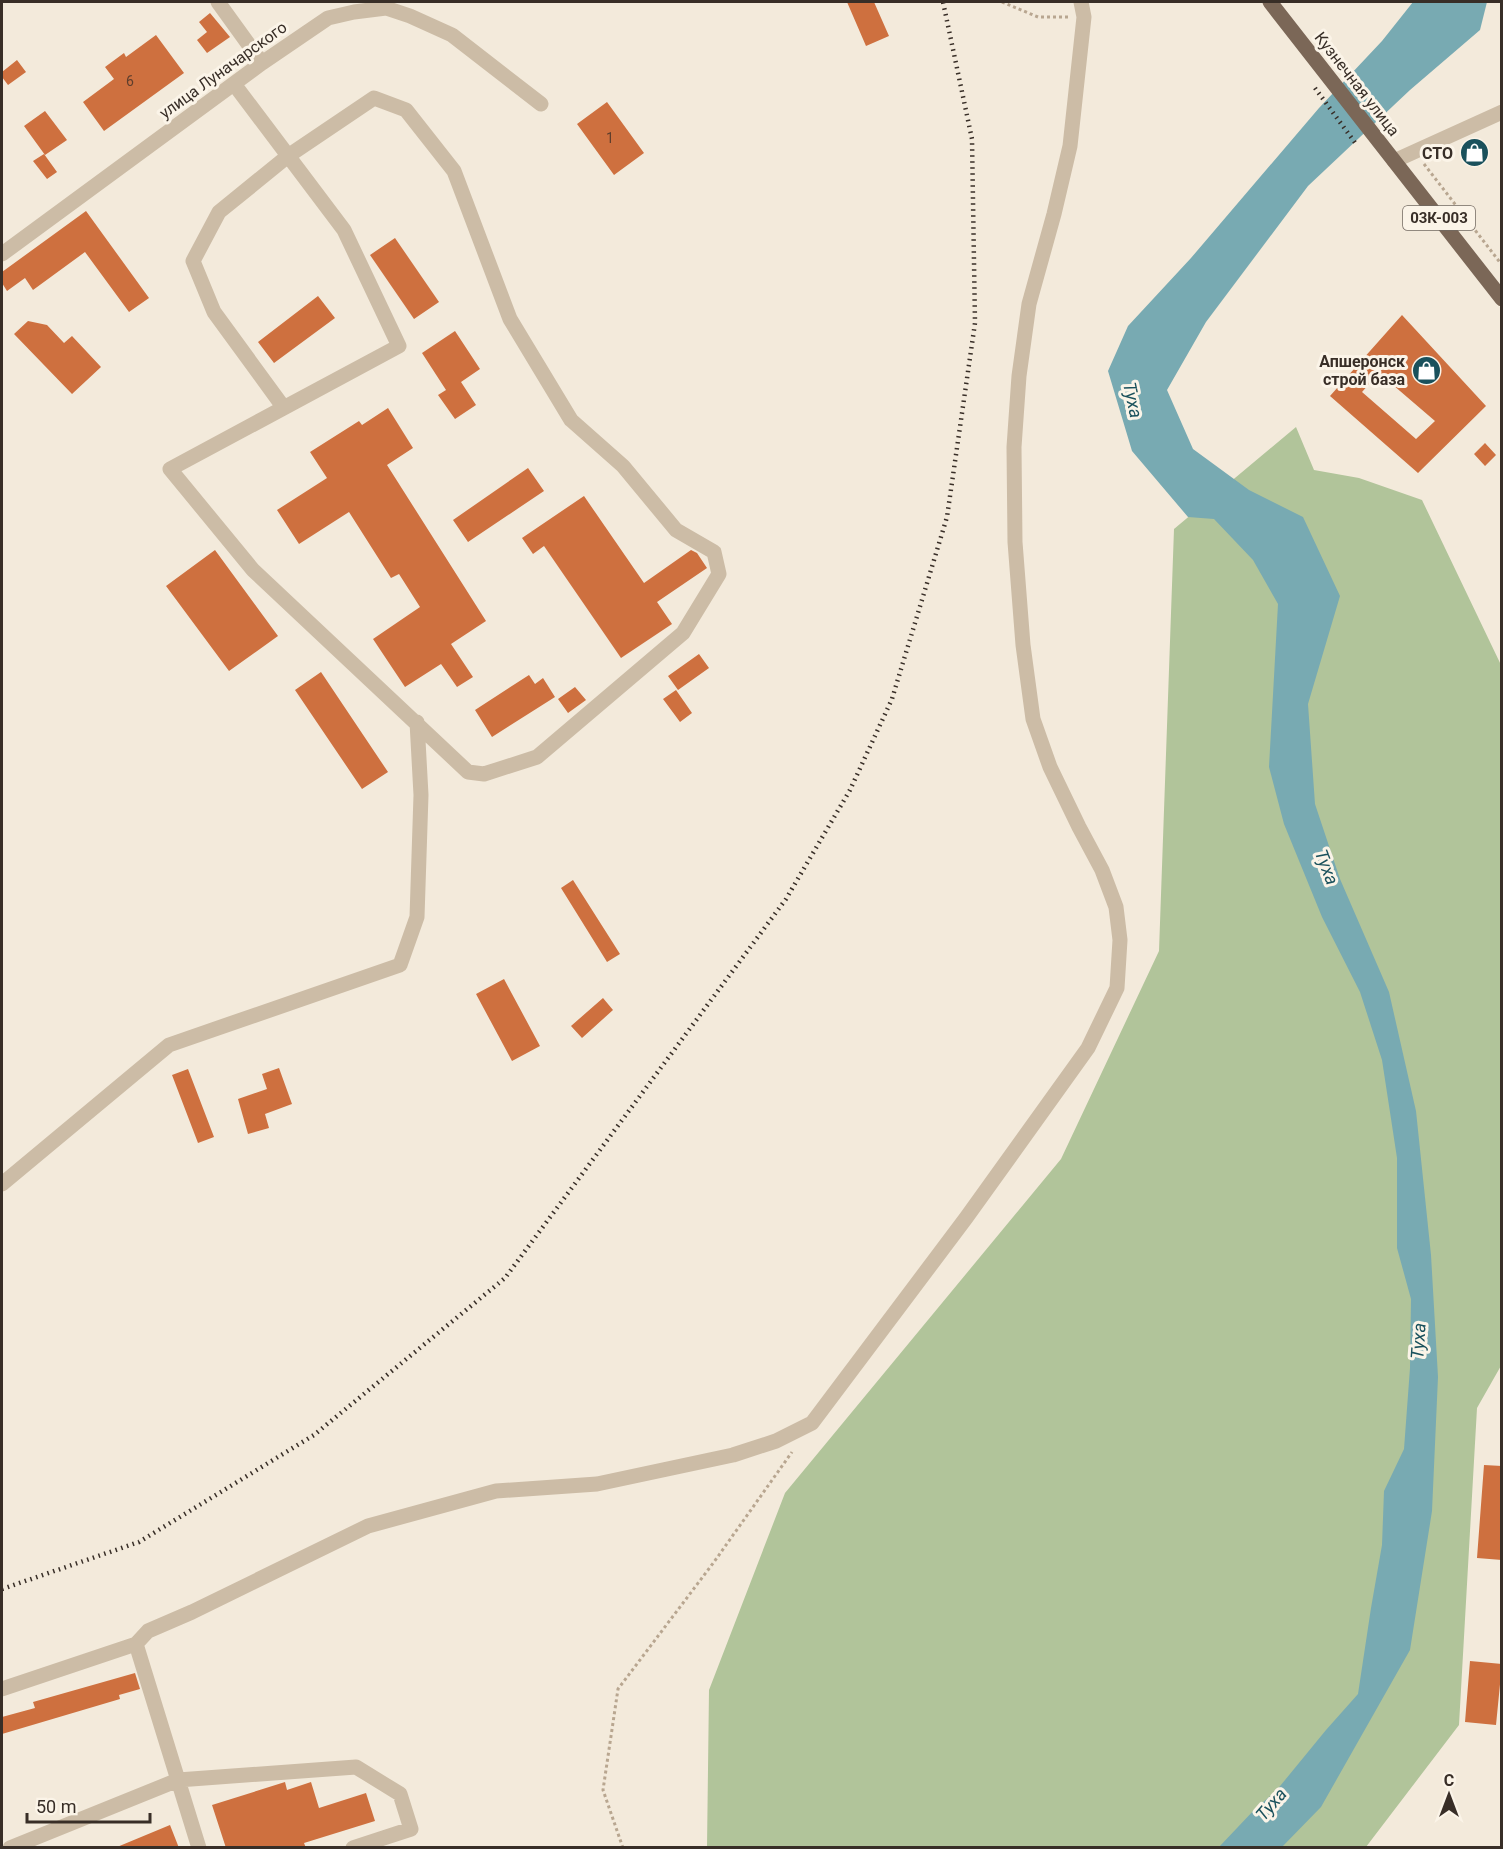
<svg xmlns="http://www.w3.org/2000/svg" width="1503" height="1849" viewBox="0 0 1503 1849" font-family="Roboto,sans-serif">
<rect width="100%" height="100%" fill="#f3eadb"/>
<!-- green -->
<path fill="#b1c49a" d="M1296,427L1314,470L1359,478L1422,500L1501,665L1502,1364L1477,1408L1459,1725L1366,1847L707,1848L709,1690L785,1493L1061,1159L1159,951L1174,529Z"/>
<!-- water -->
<path fill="#78aab2" d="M1413,2H1487L1480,30L1410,90L1308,186L1206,322L1167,390L1193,449L1249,490L1303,517L1340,596L1308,704L1315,804L1340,879L1389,992L1416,1111L1431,1255L1438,1377L1432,1511L1410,1650L1321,1807L1282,1847H1219L1255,1809L1276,1791L1326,1730L1358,1694L1371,1608L1382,1545L1384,1491L1404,1449L1410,1368L1411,1299L1397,1248V1158L1382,1060L1360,992L1322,917L1284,824L1269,767L1278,604L1253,560L1214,519L1188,517L1132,451L1108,371L1128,326L1191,258L1319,108L1382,41Z"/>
<!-- building -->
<path fill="#ce703f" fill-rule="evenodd" d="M847,2H874L889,36L866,46Z
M210,13L230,37L207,53L197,40L207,32L199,22Z
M156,35L184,73L104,131L83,102L114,79L105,67L124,53L126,57Z
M17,60L26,72L8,85L2,77V72Z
M607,102L644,153L614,175L577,124Z
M45,111L67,140L45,155L24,126Z
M44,154L57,172L47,179L33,161Z
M86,211L149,298L129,312L85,252L33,290L25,278L7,291L2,283V272Z
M395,238L439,302L414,319L370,255Z
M318,296L335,318L274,363L258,342Z
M1402,315L1486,406L1418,473L1330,396ZM1379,373L1435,421L1416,439L1362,392Z
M28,321L47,325L64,343L72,336L101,367L72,394L14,334Z
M455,331L480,369L461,382L476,405L455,419L438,395L446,390L422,353Z
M388,408L413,448L387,465L486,621L451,644L473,677L457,687L441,664L405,687L373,639L420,607L399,574L391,578L349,512L299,544L277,510L327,478L310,452L359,421L362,425Z
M1485,443L1496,455L1485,466L1474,454Z
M528,468L544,491L468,542L453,520Z
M584,496L644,583L691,550L697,553L707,568L657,602L672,624L621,658L544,546L533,554L522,538Z
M215,550L278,636L229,671L166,586Z
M699,654L709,668L678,690L668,676Z
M321,672L388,772L362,789L295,690Z
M529,675L535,684L543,678L555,697L492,737L475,710Z
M575,687L586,700L568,713L558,699Z
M676,690L692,713L680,722L663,699Z
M573,880L620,954L607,962L561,888Z
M504,979L540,1046L512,1061L476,994Z
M603,998L613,1010L582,1038L571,1026Z
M279,1068L292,1104L265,1114L269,1128L248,1134L238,1099L267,1089L262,1074Z
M188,1069L214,1137L198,1143L172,1075Z
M1484,1465L1502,1466V1560L1477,1558Z
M1470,1661L1502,1664L1496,1725L1465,1722Z
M135,1673L140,1689L119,1695L120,1699L2,1734V1717L35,1708L33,1702Z
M285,1782L287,1790L311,1782L319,1808L366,1793L375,1821L304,1843L306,1848H226L212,1805Z
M170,1825L179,1848H117V1847Z"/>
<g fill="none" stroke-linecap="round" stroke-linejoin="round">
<!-- path -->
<path stroke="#b8a690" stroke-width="3" stroke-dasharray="3 3" stroke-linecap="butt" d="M1002,2L1038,17H1070
M1424,164L1502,265
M623,1848L603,1790L618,1689L714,1562L792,1452"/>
<!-- minor -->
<path stroke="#ccbca6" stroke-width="15" d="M218,2L262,63
M234,84L344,230L399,346L170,469L253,570L468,772L484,774L537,757L683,633L719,574L714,552L676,530L623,466L571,420L510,319L454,171L406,110L374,98L288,156L219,212L193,261L214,312L284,408
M1394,161L1502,112
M2,254L262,63L328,18L354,12L386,8L410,16L452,35L541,104
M2,1184L169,1045L400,965L417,917L421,795L417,722
M136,1644L199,1848
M2,1689L136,1644L148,1631L192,1612L368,1526L496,1491L597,1484L733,1455L776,1441L812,1423L966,1218L1088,1048L1117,988L1120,940L1116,907L1102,870L1079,827L1050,767L1033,719L1023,645L1015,542L1014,447L1019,376L1029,304L1054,214L1070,146L1084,17L1081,2
M10,1848L178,1780L356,1767L400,1794L411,1829L353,1848"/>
<!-- major -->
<path stroke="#7b6757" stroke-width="15" d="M1270,2L1502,299"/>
<!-- rail -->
<path stroke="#382e27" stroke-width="4.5" stroke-dasharray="1.5 4.5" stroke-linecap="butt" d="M1315,88L1356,144
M2,1589L139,1542L314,1435L505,1278L786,899L850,790L892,699L947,517L975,323L972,139L943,2"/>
</g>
<!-- icons -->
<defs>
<symbol id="shop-disc" viewBox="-11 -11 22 22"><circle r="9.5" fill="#1a515c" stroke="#fbf4e8"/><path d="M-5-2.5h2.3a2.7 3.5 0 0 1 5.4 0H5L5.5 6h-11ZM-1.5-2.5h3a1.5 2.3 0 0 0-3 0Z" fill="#fff"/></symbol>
</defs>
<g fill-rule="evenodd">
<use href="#shop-disc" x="1458" y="136" width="33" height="33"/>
<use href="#shop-disc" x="1410" y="354" width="33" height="33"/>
</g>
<g text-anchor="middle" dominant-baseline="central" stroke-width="6" stroke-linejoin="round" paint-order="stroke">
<!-- number labels -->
<g font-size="14" fill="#5e3e2d">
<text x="130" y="81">6</text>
<text x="610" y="138">1</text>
</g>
<!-- shield labels -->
<rect fill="#fbf4e8" stroke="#726961" stroke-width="1.5" x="1403" y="206" width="72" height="24" rx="4.5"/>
<g font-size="15" font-weight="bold" fill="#382e27">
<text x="1439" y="218">03К-003</text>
</g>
<!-- street labels -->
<g font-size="16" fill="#382e27" stroke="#fbf4e8">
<text transform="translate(223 70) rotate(-36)">улица Луначарского</text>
<text transform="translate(1357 84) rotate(52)">Кузнечная улица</text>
</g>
<!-- poi labels -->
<g font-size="16" font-weight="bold" fill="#382e27" stroke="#fbf4e8" text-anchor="end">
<text x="1453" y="153">СТО</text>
<text x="1405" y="361">Апшеронск<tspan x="1405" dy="18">строй база</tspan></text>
</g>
<!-- water labels -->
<g font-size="18" font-style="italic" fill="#1a515c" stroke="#fbf4e8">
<text transform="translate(1133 400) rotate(78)">Туха</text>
<text transform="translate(1327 867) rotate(69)">Туха</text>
<text transform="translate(1418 1341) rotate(-86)">Туха</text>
<text transform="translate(1271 1804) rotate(-49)">Туха</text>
</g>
</g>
<!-- border -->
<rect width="1503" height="1849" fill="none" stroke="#382e27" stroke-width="6"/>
<!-- north arrow -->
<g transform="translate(1449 1795)" stroke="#fbf4e8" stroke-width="4.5" paint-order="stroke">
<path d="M0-4.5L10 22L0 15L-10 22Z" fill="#382e27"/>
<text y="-9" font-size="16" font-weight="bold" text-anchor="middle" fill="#382e27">С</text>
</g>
<!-- scale -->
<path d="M27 1813v9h123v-9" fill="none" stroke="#382e27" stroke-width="3"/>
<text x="36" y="1813" font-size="18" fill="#382e27" stroke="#fbf4e8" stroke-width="4.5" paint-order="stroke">50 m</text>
</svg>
